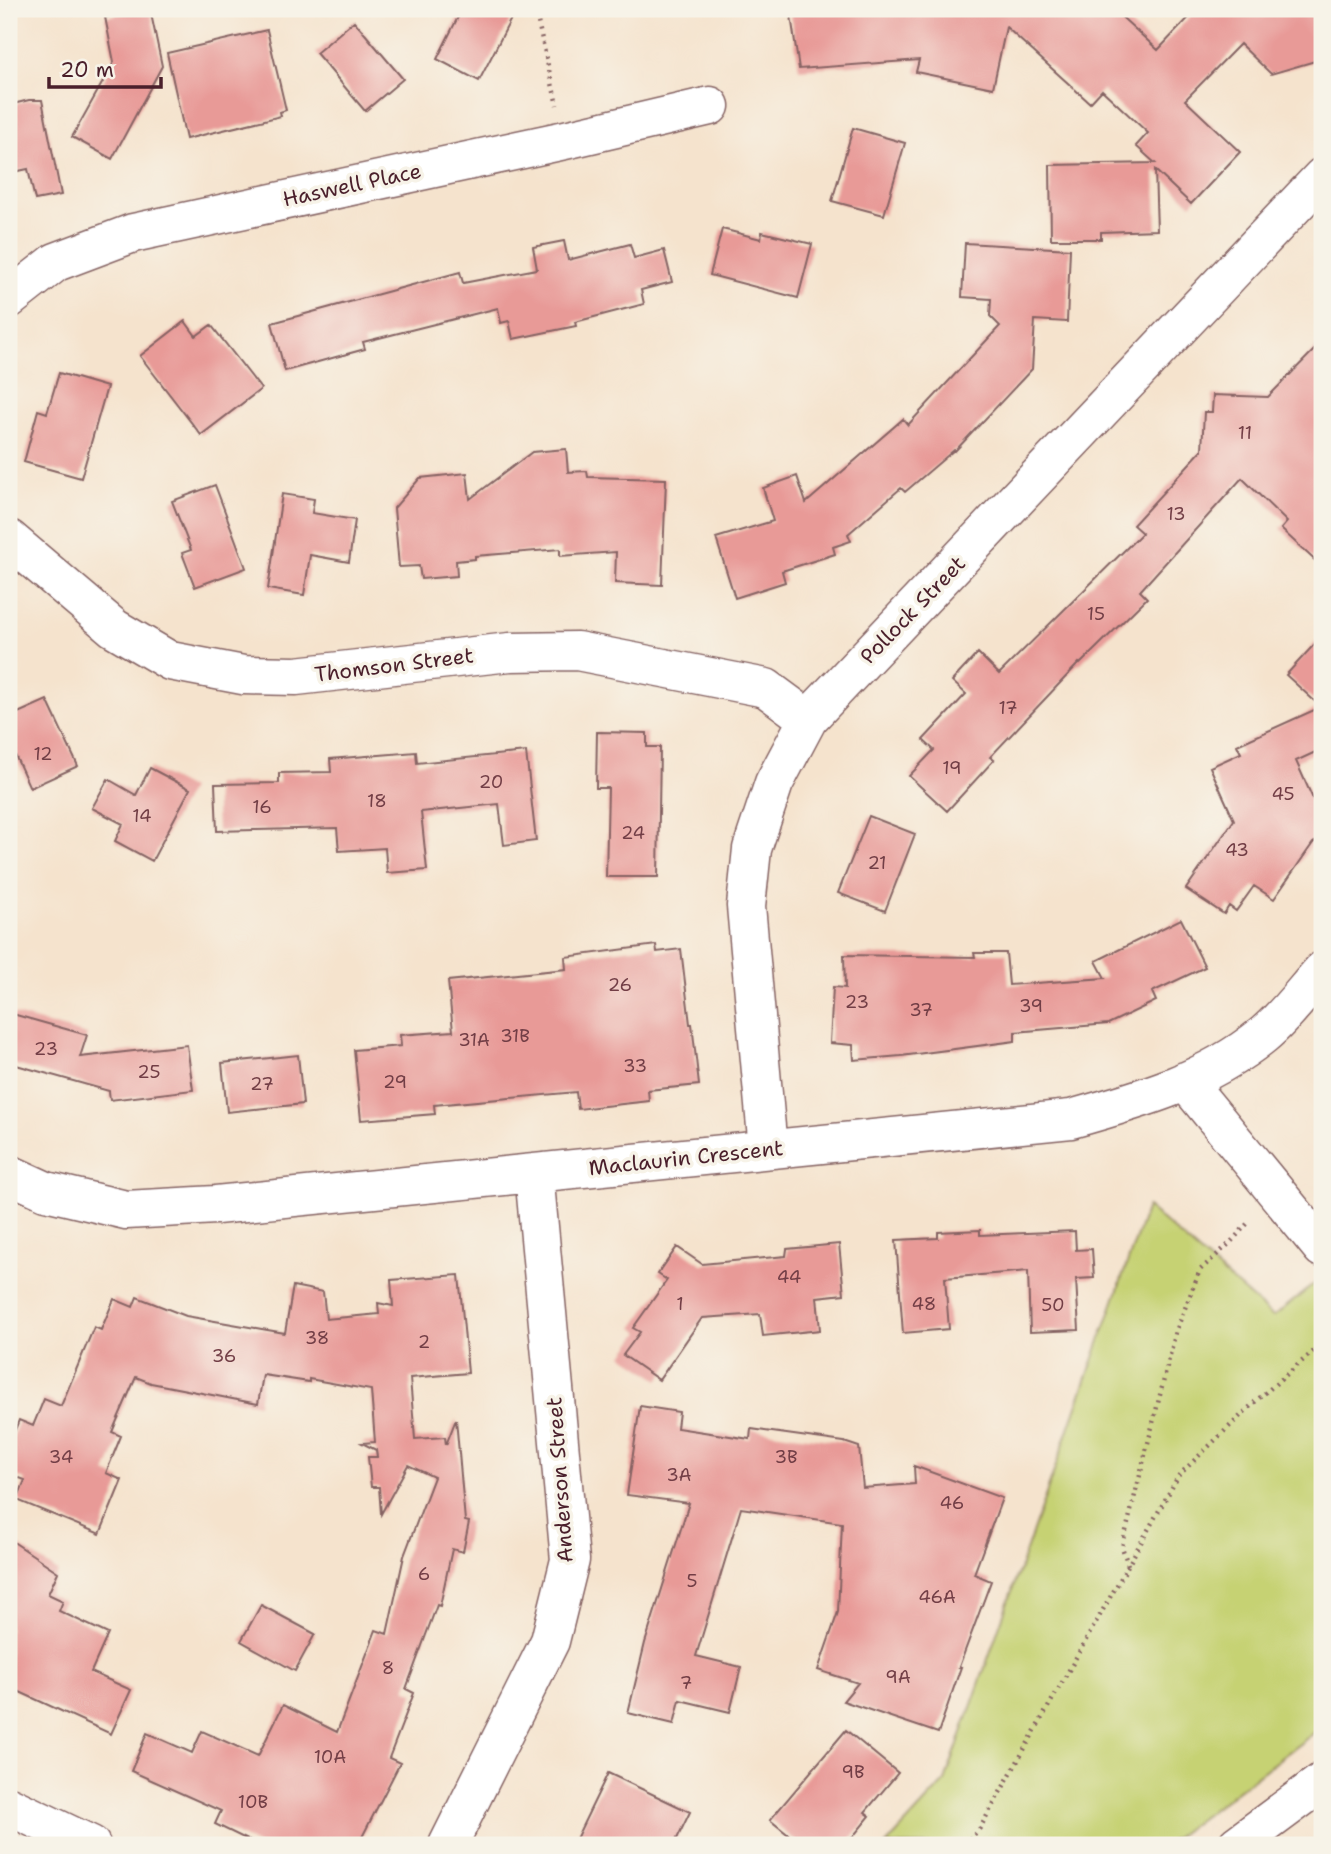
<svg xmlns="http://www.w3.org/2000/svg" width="1331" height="1854" viewBox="0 0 1331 1854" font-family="'Shantell Sans',sans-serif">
<rect width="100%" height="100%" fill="#f7f3e8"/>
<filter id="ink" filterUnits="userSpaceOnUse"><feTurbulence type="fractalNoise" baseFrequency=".0143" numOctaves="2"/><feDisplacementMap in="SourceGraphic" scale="14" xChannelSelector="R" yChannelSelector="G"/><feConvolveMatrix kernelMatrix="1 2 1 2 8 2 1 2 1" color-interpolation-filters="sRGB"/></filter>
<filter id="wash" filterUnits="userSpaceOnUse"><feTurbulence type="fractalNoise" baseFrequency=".00686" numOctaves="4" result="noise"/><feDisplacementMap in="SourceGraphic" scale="28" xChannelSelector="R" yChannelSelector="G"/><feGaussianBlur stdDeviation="1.57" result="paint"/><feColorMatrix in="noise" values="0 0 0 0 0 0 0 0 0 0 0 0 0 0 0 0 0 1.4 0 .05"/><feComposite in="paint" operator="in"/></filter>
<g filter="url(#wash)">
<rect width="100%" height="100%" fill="#f5e3cd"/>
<!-- green -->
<path fill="#c6d273" stroke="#88784f" stroke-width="2" d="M1147,1207L1273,1317L1322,1278V1727L1165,1845H886L945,1781Z"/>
<g id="blocks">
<!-- building -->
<path fill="#e89a97" d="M144,9H150L162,66L112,159L72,137L114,62L105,17Z
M462,9H516L479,81L437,59Z
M790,9H1113L1158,50L1197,9H1322V59L1271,74L1240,44L1185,100L1240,152L1191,204L1155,170L1157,230L1101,232V239H1051L1050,165L1155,163L1136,146L1148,133L1102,90L1090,103L1006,27L993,88L916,72L919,60L799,69Z
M354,21L403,79L365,111L316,53Z
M267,30L286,110L280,112L281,116L186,139L167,53Z
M29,100H42L61,195L35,200L28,169L9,173V121L17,120L13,104Z
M853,128L905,143L884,215L832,201Z
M722,229L761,239L762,232L812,244L798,298L710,275Z
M564,241L568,260L630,244L634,258L664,250L672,282L641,290L644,304L575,322L576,326L513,339L509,321L501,323L498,308L363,342L365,349L285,371L272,323L460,272L463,283L537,269L533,247Z
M965,243L1070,249L1067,322L1035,320L1032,369L955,451L954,450L905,492L901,488L848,534L851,541L833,547L835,554L782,571L785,582L735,598L716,538L773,521L763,488L797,476L806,503L903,419L908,425L1000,326L990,316L991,299L962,297Z
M185,321L196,336L211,325L261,389L201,435L140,356Z
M1322,342V567L1281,529L1287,522L1242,478L1140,591L1147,598L1080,664L1079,663L990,757L994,760L947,811L909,776L934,750L923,740L966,694L952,681L978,653L999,674L1142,533L1133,525L1202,450L1204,412H1212L1213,395L1268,397Z
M59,373L107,387L81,478L24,462L38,410L47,413Z
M566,449L568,472L587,471L588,477L666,479L662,585L615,583L616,552L560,556V549L475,556V559L456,561L457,576L421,579L419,566L399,567L394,508L420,478L467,473L470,499L532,452Z
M215,485L246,568L195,587L182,553L191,550L172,501Z
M282,494L314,499L312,513L355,520L349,562L310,555L304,595L268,589Z
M1322,636V749L1296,761L1322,819V838L1313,843L1274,899L1254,886L1236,911L1229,906L1224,914L1186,889L1234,820L1210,767L1241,753L1237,745L1321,707L1286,675Z
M47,700L78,766L30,788L9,742V717Z
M597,732L647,733V747H660L658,877H606L608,788H596Z
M416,752L417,763L526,752L536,841L504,845L499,804L421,812L427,870L387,873L385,848L339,851L337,828L217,831L215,784L279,783V773L331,772L330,759Z
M150,768L190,789L152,861L115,841L123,824L92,808L108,779L136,795Z
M869,816L915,834L885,911L838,893Z
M1181,919L1205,967L1152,992L1156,1001L1108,1024L1015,1032V1041L901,1056L854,1060L853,1045L830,1043L833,987L845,988L844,955L975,957L974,953H1006L1009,985L1105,978L1096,961Z
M656,945L657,952L681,949L690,1024H692L699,1085L648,1090L649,1101L578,1109L576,1092L434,1105L435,1114L361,1120L354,1050L401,1046L400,1035L453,1031L448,981L566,969L565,957Z
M9,1013L87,1035L80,1057L187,1045L193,1090L110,1100L109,1091L9,1063Z
M298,1055L303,1104L227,1112L222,1063Z
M980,1230V1235L1075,1231L1076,1250L1092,1249L1094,1278L1076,1279L1079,1330L1030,1332L1028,1271L945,1278L949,1329L903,1333L896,1240L938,1238V1232Z
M839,1244L844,1294L817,1297L820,1330L763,1336L760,1314L702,1318L659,1380L623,1355L640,1332L633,1328L667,1280L658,1274L677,1247L702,1264L786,1256L787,1249Z
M459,1275L468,1373L410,1378L415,1439L445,1437L446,1445L456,1419L465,1521L469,1522L463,1552L452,1549L440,1606L437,1605L406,1689L414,1693L389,1758L400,1763L358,1845H258L215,1824L221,1811L131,1771L147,1733L192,1753L202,1731L258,1756L283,1705L337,1732L376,1630L387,1634L404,1556L434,1477L408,1465L381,1514L379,1487H371L368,1457H377L376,1450L362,1443L375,1442L371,1390L309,1379V1382L263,1375L258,1404L151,1383L136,1377L112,1432L121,1436L106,1473L122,1480L100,1534L17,1500L25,1480L9,1474V1445L19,1420L33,1426L44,1399L61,1406L94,1327L101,1330L114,1299L133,1307L137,1297L186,1316L285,1333L293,1286L323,1292L326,1319L379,1314L378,1303L393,1306L391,1280Z
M640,1406L679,1412L677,1428L750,1439L751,1429L844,1442L859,1447L863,1488L915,1484L914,1466L1002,1498L974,1574L991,1581L959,1667H961L938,1733L843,1701L858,1683L818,1670L838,1612L842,1523L741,1508L696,1656L741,1667L730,1712L680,1700L674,1724L628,1713L645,1643L689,1503L627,1495Z
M9,1539L58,1572L48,1594L63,1601L59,1611L108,1634L91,1672L131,1690L111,1734L9,1687Z
M261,1605L315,1634L295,1671L241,1641Z
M846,1730L898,1773L865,1812L870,1816L846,1845H801L770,1820Z
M608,1773L690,1812L674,1845H573Z"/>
</g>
</g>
<g filter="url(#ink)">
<use href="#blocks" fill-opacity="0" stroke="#866464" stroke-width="2"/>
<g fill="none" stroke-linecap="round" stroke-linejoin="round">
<defs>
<path id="street" d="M9,299L56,262L133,233L565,140L710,106
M9,539L114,628L170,661L243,675L296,676L510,652L577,651L766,688L808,719
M1185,1081L1322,1248
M768,1149L746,906L752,849L774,783L808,719L1322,177
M9,1174L46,1191L126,1210L216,1205L1071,1119C1139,1100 1207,1081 1263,1035C1285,1017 1303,992 1322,971
M9,1806L91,1845
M448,1845L550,1641L570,1560L534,1173
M1237,1845L1322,1782"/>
</defs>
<!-- street casing -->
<use href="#street" stroke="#866464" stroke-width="41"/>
<!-- path -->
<path stroke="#866464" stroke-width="4.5" stroke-dasharray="2 5" stroke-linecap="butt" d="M535,9L557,105
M1128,1565L1122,1547L1176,1331L1200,1270L1229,1244L1248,1223
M965,1845L980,1828L1179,1475L1257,1400L1322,1344"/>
<!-- street -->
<use href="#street" stroke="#fff" stroke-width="38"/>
</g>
</g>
<g text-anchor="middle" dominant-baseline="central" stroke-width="7" stroke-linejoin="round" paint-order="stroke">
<!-- number labels -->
<g font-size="18" fill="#723e46">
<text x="1245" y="433">11</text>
<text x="1176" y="514">13</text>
<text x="1096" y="614">15</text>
<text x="1008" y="708">17</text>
<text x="43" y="754">12</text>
<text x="952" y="768">19</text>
<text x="491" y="782">20</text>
<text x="1283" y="794">45</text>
<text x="377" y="801">18</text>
<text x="262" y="807">16</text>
<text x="142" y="816">14</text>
<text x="633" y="833">24</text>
<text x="1237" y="850">43</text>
<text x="877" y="863">21</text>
<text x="620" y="985">26</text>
<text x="857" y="1002">23</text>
<text x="1031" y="1006">39</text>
<text x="921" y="1010">37</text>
<text x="515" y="1036">31B</text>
<text x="474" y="1040">31A</text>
<text x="46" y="1049">23</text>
<text x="635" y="1066">33</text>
<text x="149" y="1072">25</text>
<text x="395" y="1082">29</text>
<text x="262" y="1084">27</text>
<text x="789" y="1277">44</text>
<text x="680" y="1304">1</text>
<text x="924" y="1304">48</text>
<text x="1053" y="1305">50</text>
<text x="317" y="1338">38</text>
<text x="424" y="1342">2</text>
<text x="224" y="1356">36</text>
<text x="61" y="1457">34</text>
<text x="786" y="1457">3B</text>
<text x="679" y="1475">3A</text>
<text x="952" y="1503">46</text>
<text x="424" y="1574">6</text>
<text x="692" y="1581">5</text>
<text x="937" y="1597">46A</text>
<text x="388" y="1668">8</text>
<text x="898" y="1677">9A</text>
<text x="686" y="1683">7</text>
<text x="330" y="1757">10A</text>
<text x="853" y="1772">9B</text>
<text x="253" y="1802">10B</text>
</g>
<!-- street labels -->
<g font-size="21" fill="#4a1f2b" stroke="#f7f3e8">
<text transform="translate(352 185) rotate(-12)">Haswell Place</text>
<text transform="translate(913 610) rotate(-46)">Pollock Street</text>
<text transform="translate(394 665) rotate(-7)">Thomson Street</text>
<text transform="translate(686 1158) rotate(-6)">Maclaurin Crescent</text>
<text transform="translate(560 1480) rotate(-94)">Anderson Street</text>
</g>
</g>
<!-- margin -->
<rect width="1331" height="1854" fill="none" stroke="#f7f3e8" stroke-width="35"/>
<!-- scale -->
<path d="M49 77v10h112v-10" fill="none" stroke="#4a1f2b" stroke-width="3.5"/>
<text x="60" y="77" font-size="21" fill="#4a1f2b" stroke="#f7f3e8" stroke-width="5" paint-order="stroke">20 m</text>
</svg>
